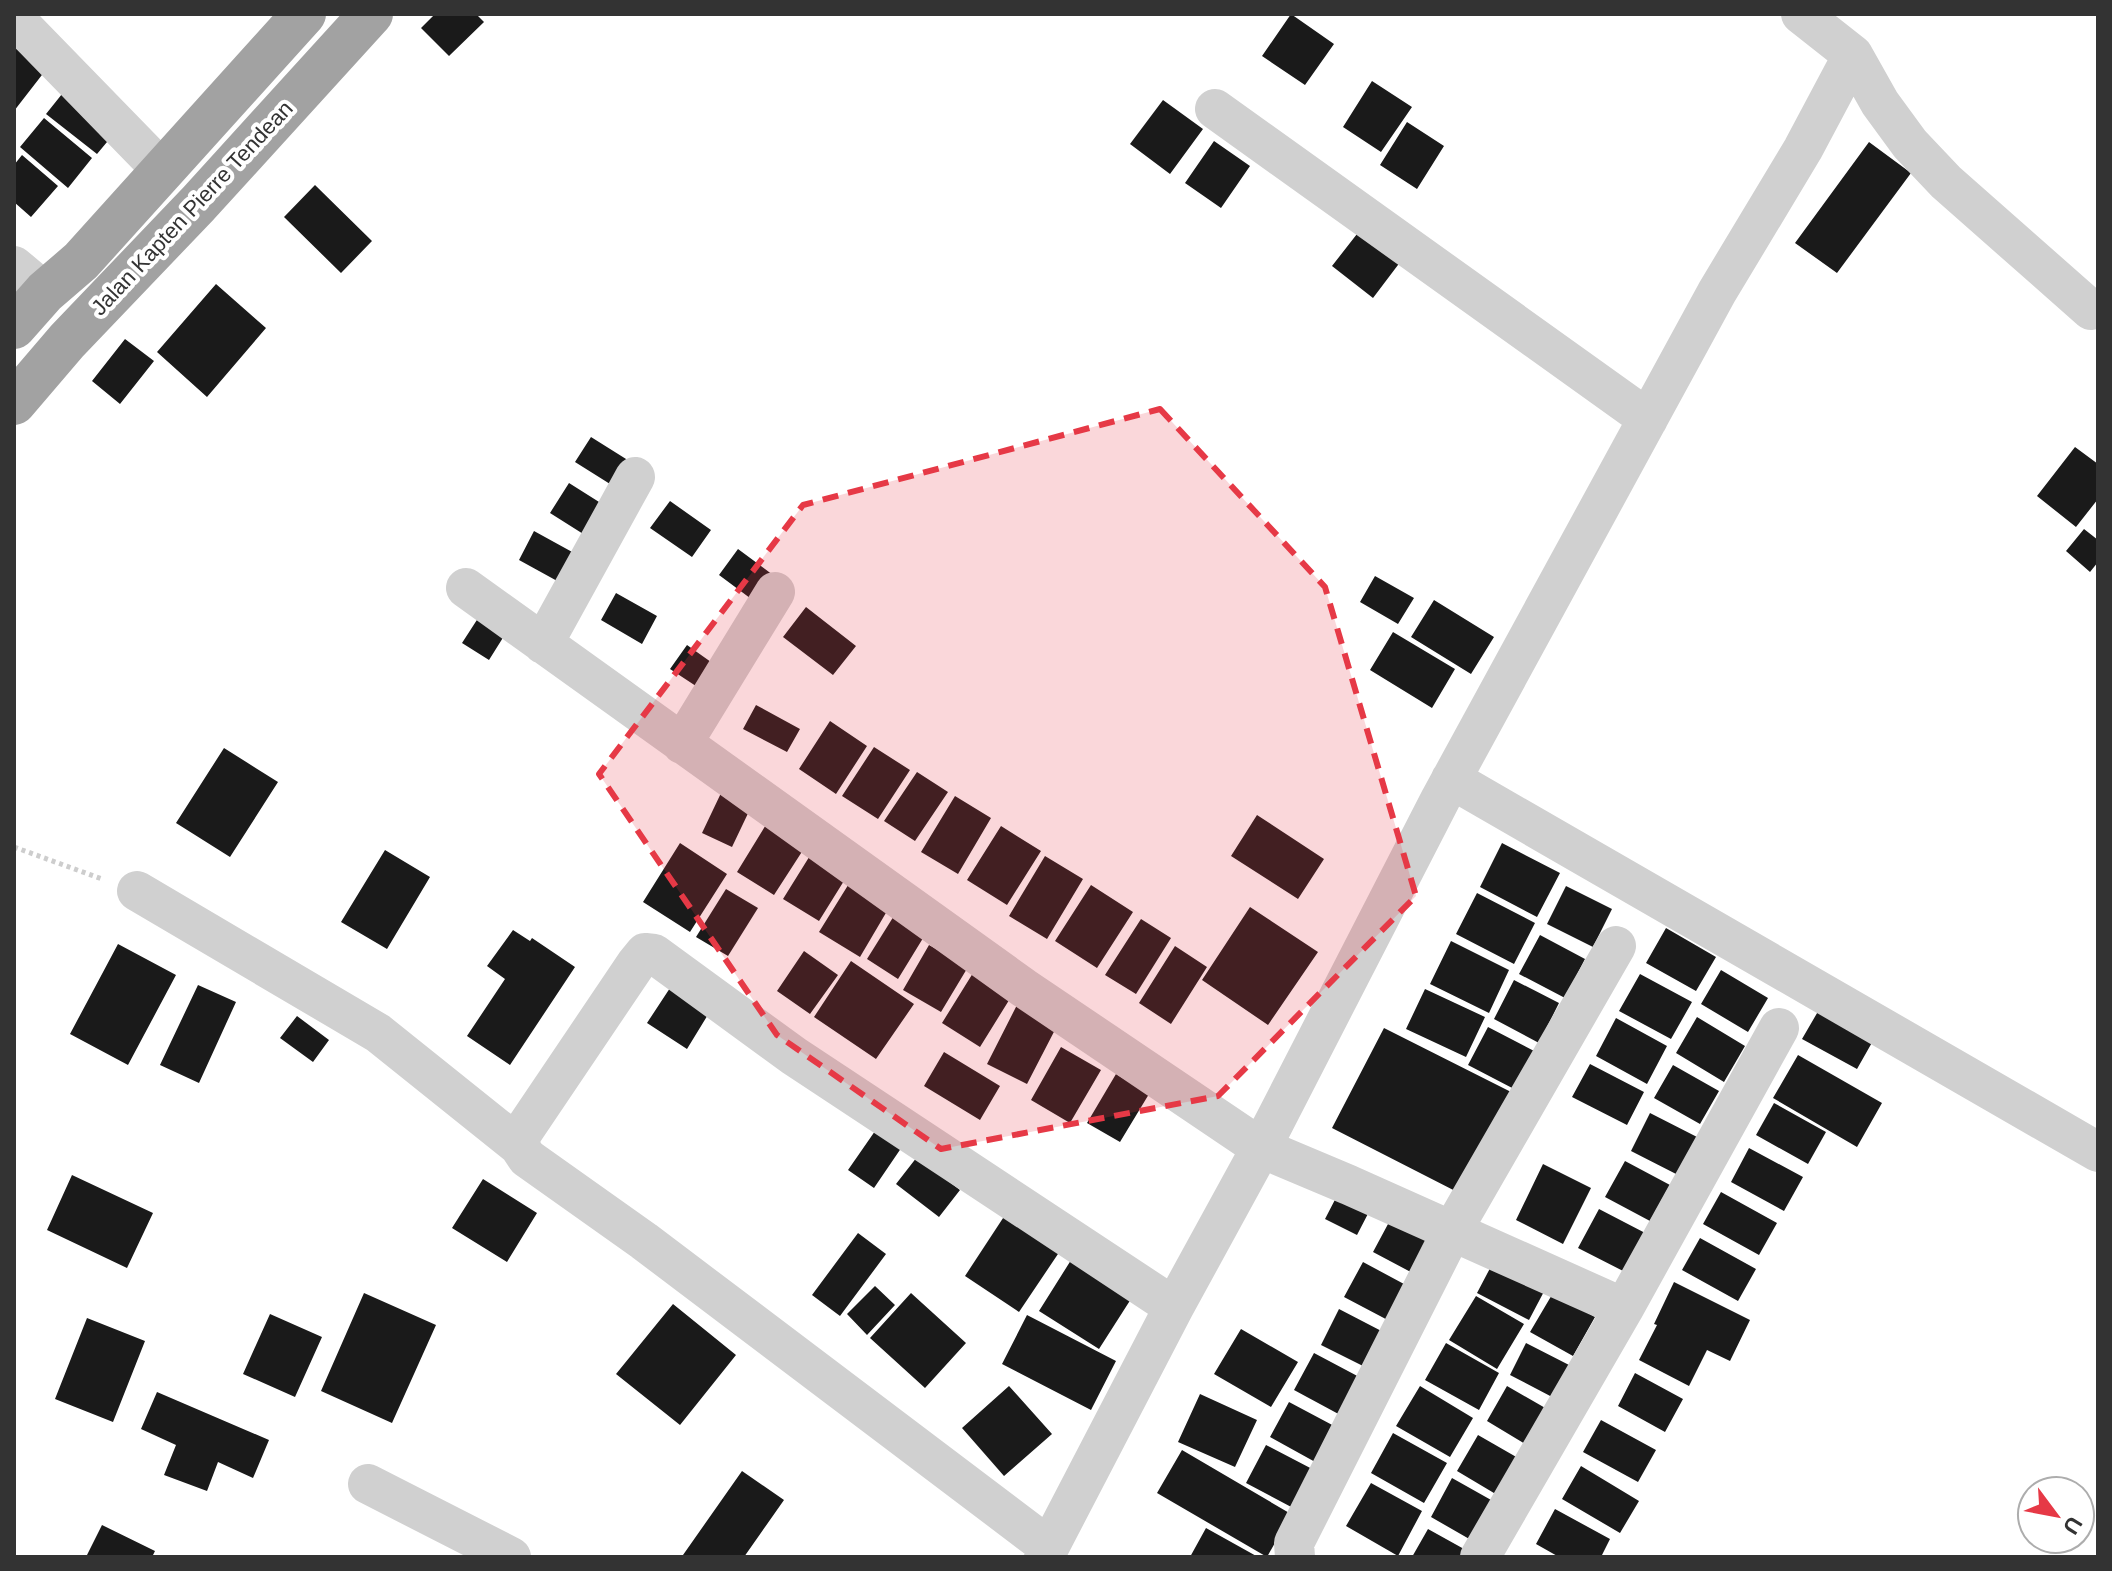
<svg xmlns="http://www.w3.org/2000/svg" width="2112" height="1571" viewBox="0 0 2112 1571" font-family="Helvetica,sans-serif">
<rect width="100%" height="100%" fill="#fff"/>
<!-- building -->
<path fill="#1a1a1a" d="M435,14H476L484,22L449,56L421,28Z
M1291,14L1334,44L1305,85L1262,56Z
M14,47L45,71L14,111Z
M1372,81L1412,107L1381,152L1343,127Z
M66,89L117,130L97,154L46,114Z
M1163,100L1203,129L1170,174L1130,144Z
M44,118L92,158L68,188L20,147Z
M1407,122L1444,146L1417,189L1380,165Z
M1214,141L1250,166L1221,208L1185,183Z
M1869,142L1911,173L1837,273L1795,243Z
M22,155L58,186L31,217L14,202V165Z
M315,185L372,241L341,273L284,217Z
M1364,225L1404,257L1373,298L1332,266Z
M216,284L266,328L207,397L157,352Z
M125,339L154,361L120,404L92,381Z
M591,437L634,464L618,489L575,462Z
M2075,447L2098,464V499L2076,527L2037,496Z
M569,483L607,507L588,537L550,513Z
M670,501L711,530L692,557L650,528Z
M2084,529L2098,540V562L2090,572L2066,551Z
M534,531L574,553L559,582L519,560Z
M738,549L773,575L754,601L719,575Z
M1375,576L1414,598L1398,624L1360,602Z
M616,593L657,616L642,644L601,620Z
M1434,600L1494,637L1471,674L1411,637Z
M806,607L856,646L833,675L783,637Z
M484,609L511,625L489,660L462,643Z
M1393,632L1455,669L1432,708L1370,670Z
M687,645L718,667L702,690L670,669Z
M756,705L800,729L787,752L743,729Z
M830,721L867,746L836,794L799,769Z
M874,747L910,770L878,819L842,796Z
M224,748L278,782L230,857L176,823Z
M917,772L948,792L915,841L884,821Z
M722,791L752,805L732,847L702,833Z
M955,796L991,818L958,874L921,852Z
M1257,815L1324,859L1298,899L1231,856Z
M767,823L805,847L774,895L737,872Z
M1001,826L1041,851L1007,905L967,880Z
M680,843L727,874L690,932L643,902Z
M1502,843L1560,873L1537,917L1480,887Z
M385,850L430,877L387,949L341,922Z
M811,854L847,876L819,921L783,899Z
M1045,856L1083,879L1047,939L1009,916Z
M850,882L890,906L860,957L819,932Z
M1091,885L1133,912L1097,968L1055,941Z
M1566,886L1612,909L1593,947L1547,924Z
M726,889L758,908L728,956L696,937Z
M1477,893L1535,923L1514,964L1456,934Z
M1250,907L1318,952L1268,1025L1202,980Z
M897,911L928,930L898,979L867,959Z
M1141,919L1171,938L1136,994L1105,975Z
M1666,928L1716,957L1696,991L1646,963Z
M513,930L530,941L532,938L575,967L510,1065L467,1036L505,979L487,966Z
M1540,935L1585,959L1565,998L1519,974Z
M1451,941L1509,970L1489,1013L1430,984Z
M118,944L176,975L128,1065L70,1034Z
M929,945L968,967L941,1012L903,990Z
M1175,946L1207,967L1171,1024L1139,1003Z
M804,951L838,975L810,1014L777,991Z
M851,961L914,1004L876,1059L814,1017Z
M1721,970L1768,998L1748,1032L1701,1004Z
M973,973L1011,997L980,1047L942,1023Z
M1640,974L1692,1002L1671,1039L1619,1011Z
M1514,980L1559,1003L1539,1043L1494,1019Z
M198,985L236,1002L199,1083L160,1065Z
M670,988L709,1013L687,1049L647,1023Z
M1425,989L1485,1017L1466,1057L1406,1029Z
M1018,1003L1058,1024L1027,1084L987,1064Z
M1820,1008L1874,1039L1857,1069L1802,1039Z
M297,1016L329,1040L313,1062L280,1038Z
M1697,1017L1745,1046L1724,1082L1676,1053Z
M1616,1018L1667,1046L1647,1084L1596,1056Z
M1488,1027L1536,1052L1516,1090L1468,1065Z
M1384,1028L1519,1096L1467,1197L1332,1128Z
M1061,1047L1101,1070L1070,1123L1031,1100Z
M944,1052L1000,1086L980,1120L924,1086Z
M1798,1055L1882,1103L1857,1147L1773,1098Z
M1590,1064L1644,1092L1627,1125L1572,1097Z
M1673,1065L1719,1091L1700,1124L1654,1098Z
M1116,1074L1149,1094L1120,1142L1087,1123Z
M1774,1103L1826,1132L1808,1164L1756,1135Z
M1650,1113L1699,1138L1680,1176L1631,1151Z
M882,1121L908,1138L874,1188L848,1170Z
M1749,1148L1803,1177L1784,1211L1731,1182Z
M917,1157L960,1190L939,1217L896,1184Z
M1625,1161L1670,1185L1650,1221L1605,1197Z
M1543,1164L1591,1188L1563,1244L1516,1220Z
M72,1175L153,1213L127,1268L47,1230Z
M483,1179L537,1213L507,1262L452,1228Z
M1340,1190L1372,1206L1357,1235L1325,1219Z
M1721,1192L1777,1223L1759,1255L1703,1224Z
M1599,1209L1649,1235L1629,1274L1578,1248Z
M1395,1211L1444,1238L1422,1278L1373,1252Z
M1007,1212L1062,1248L1019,1312L965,1276Z
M858,1233L886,1254L840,1316L812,1295Z
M1700,1238L1756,1269L1738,1301L1682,1270Z
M1078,1249L1138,1288L1099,1349L1039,1311Z
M1497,1255L1549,1282L1529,1320L1477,1293Z
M1363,1262L1417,1291L1399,1326L1344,1297Z
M1674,1282L1750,1320L1730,1361L1707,1350L1689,1386L1639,1360L1657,1325L1654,1324Z
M875,1286L895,1305L867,1335L847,1314Z
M364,1293L436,1325L392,1423L321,1391Z
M911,1293L966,1343L925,1388L870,1338Z
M1553,1293L1595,1317L1573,1356L1530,1332Z
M1476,1296L1524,1324L1497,1369L1449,1340Z
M673,1304L736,1355L680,1425L616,1374Z
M1339,1309L1391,1336L1373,1371L1321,1345Z
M270,1314L322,1337L295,1397L243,1374Z
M1027,1315L1116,1361L1091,1410L1002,1364Z
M87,1318L145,1341L113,1422L55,1399Z
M1241,1329L1298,1362L1271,1407L1214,1374Z
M1446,1343L1499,1373L1479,1410L1425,1380Z
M1526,1343L1571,1366L1554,1398L1510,1375Z
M1314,1353L1363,1379L1344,1417L1294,1390Z
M1635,1373L1683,1399L1665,1432L1618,1406Z
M1009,1386L1052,1434L1004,1476L962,1428Z
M1420,1386L1473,1418L1450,1457L1396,1426Z
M1507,1386L1547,1409L1527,1445L1487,1421Z
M157,1392L269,1440L253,1478L218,1462L207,1491L164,1475L176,1445L141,1429Z
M1200,1394L1257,1420L1235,1467L1178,1442Z
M1289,1402L1336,1427L1317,1463L1270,1437Z
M1601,1420L1656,1450L1638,1482L1583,1452Z
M1393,1433L1447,1463L1424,1503L1371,1473Z
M1478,1435L1525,1462L1504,1499L1457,1471Z
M1266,1445L1316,1471L1295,1509L1246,1483Z
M1182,1450L1291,1514L1267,1557L1157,1493Z
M1581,1466L1639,1501L1620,1533L1562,1499Z
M742,1471L784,1500L744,1557H686L683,1555Z
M1452,1478L1500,1505L1478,1544L1431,1517Z
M1371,1483L1422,1511L1398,1556L1346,1526Z
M1555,1509L1610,1539L1601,1557H1559L1536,1544Z
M102,1525L155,1551L152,1557H86Z
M1206,1528L1258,1557H1190Z
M1428,1529L1473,1554L1472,1557H1412Z"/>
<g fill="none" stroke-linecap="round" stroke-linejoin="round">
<!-- path -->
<path stroke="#cdcdcd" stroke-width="5" stroke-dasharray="4 4" stroke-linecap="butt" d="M14,847L102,879"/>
<!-- minor -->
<path stroke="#d0d0d0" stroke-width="40" d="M1801,14L1853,55L1880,103L1910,144L1946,182L2091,310
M14,18L162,170
M1215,109L1648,419
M14,266L45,292
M466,588L1024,988L1261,1148L1349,1185L1624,1308L1480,1557
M543,644L635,477
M682,744L775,592
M1451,779L2098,1152
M137,891L378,1033L519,1146L527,1158L644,1241L1049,1547
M519,1146L522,1133L636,964L645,953L654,954L794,1056L1174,1307
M1624,1308L1779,1028
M368,1484L511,1557
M1044,1557L1174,1307L1261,1148L1441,798L1717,292L1803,149L1853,55
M1295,1557L1294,1543L1452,1231L1616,946"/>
<!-- trunk -->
<path stroke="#a2a2a2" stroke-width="44" d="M14,327L45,292L81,261L304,14
M14,403L67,341L198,204L371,14"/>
</g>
<!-- marked area -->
<path fill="#e63946" fill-opacity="0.2" stroke="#e63946" stroke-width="6" stroke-dasharray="16 10" stroke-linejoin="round" d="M1160,409L1325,587L1416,896L1218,1096L941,1149L777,1035L599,774L803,505Z"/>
<g text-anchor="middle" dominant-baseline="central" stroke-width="8" stroke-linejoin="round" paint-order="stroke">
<!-- street labels -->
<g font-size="22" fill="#333" stroke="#fff">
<text transform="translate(192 208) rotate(-47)">Jalan Kapten Pierre Tendean</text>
</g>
</g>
<!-- border -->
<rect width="2112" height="1571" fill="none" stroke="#333333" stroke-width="32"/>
<!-- north arrow -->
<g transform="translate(2056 1515) rotate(122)"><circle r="38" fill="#ffffff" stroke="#adadad" stroke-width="2"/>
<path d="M0-6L14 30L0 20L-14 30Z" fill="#e63946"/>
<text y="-12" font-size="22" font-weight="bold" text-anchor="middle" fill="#333333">U</text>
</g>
</svg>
